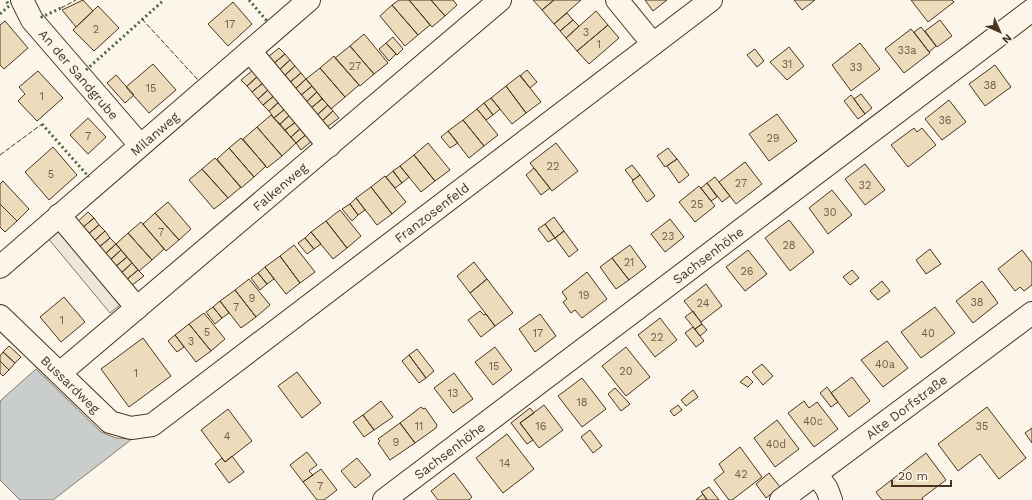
<svg xmlns="http://www.w3.org/2000/svg" width="1032" height="500" viewBox="0 0 1032 500" font-family="'Work Sans',sans-serif">
<rect width="100%" height="100%" fill="#fbf6e9"/>
<!-- parking -->
<path fill="#ede7d9" stroke="#887966" d="M58,228L121,304L110,313L47,237Z"/>
<!-- water -->
<path fill="#c9cecd" stroke="#887966" d="M36,369L101,432L116,438L132,439L53,500H20L0,480V401Z"/>
<!-- building -->
<path fill="#ecdcbc" stroke="#4a3520" d="M83,0L93,11L76,27L62,10Z
M399,0H409L430,25L418,35L392,5Z
M409,0H431L445,16L432,27Z
M431,0H453L457,5L445,16Z
M533,0H554L542,10Z
M554,0H581L554,24L542,10Z
M645,0H667L653,11Z
M794,0H815L802,10Z
M911,0H952L954,2L928,22Z
M233,2L252,24L228,46L208,24Z
M392,5L418,35L405,46L380,16Z
M98,6L119,28L94,51L73,30Z
M596,11L608,25L577,51L566,38Z
M567,13L573,20L560,31L554,24Z
M573,20L579,26L566,38L560,31Z
M940,20L952,36L937,47L925,31Z
M5,21L28,48L4,69L0,65V25Z
M608,25L619,38L589,64L577,51Z
M921,27L936,46L929,52L914,32Z
M911,29L930,53L904,73L885,49Z
M364,34L388,63L374,74L350,46Z
M393,37L403,49L397,55L386,43Z
M386,43L396,54L389,61L379,49Z
M860,43L880,69L851,91L832,65Z
M350,46L374,74L360,86L335,58Z
M789,47L804,66L787,80L770,62Z
M279,48L285,54L273,64L268,57Z
M755,49L764,61L757,67L747,55Z
M285,54L290,60L279,70L273,64Z
M334,56L359,85L345,97L320,68Z
M290,60L295,66L284,76L279,70Z
M153,64L176,90L149,113L126,87Z
M995,65L1011,87L985,106L969,84Z
M295,66L301,73L289,83L284,76Z
M320,68L345,97L331,109L306,79Z
M253,70L258,76L247,86L241,80Z
M527,70L537,82L530,88L520,76Z
M38,71L63,98L37,121L18,101L25,94L19,87Z
M301,73L306,79L295,89L289,83Z
M116,75L134,95L125,103L107,83Z
M520,75L541,102L526,113L506,86Z
M258,76L264,82L252,92L247,86Z
M306,79L312,86L300,96L295,89Z
M264,82L269,89L258,99L252,92Z
M312,86L317,92L306,102L300,96Z
M506,86L526,113L512,124L491,98Z
M269,89L275,95L263,105L258,99Z
M317,92L322,99L311,108L306,102Z
M861,94L872,108L865,114L854,99Z
M275,95L280,101L269,111L263,105Z
M851,95L865,114L858,119L844,101Z
M491,98L500,109L493,115L484,103Z
M322,99L328,105L317,115L311,108Z
M949,100L966,122L942,140L925,119Z
M280,101L286,108L274,118L269,111Z
M484,103L493,115L486,120L477,109Z
M328,105L333,111L322,121L317,115Z
M286,108L291,114L280,124L274,118Z
M477,109L498,135L484,146L463,120Z
M333,111L339,118L327,127L322,121Z
M291,114L297,121L285,130L280,124Z
M777,114L797,141L769,161L749,134Z
M271,115L296,143L282,156L257,127Z
M88,118L106,137L88,154L70,135Z
M463,120L484,146L469,158L448,131Z
M297,121L302,127L291,137L285,130Z
M257,127L282,156L267,168L243,139Z
M302,127L308,133L296,143L291,137Z
M914,128L917,132L922,128L936,145L908,167L891,145Z
M448,131L458,143L450,148L441,137Z
M308,133L313,140L301,150L296,143Z
M241,138L266,166L254,177L229,148Z
M428,143L450,170L435,181L414,155Z
M556,143L578,171L552,191L530,163Z
M53,147L77,175L49,200L25,172Z
M229,148L254,177L241,188L217,159Z
M668,148L677,159L665,167L657,156Z
M414,155L435,181L421,192L400,166Z
M215,158L241,187L228,198L202,169Z
M677,159L689,175L679,183L667,166Z
M745,162L762,184L736,204L719,182Z
M865,164L885,190L865,205L845,179Z
M632,165L640,175L633,180L625,170Z
M400,166L409,177L402,183L393,171Z
M534,168L550,188L541,195L526,175Z
M202,169L228,198L214,209L189,180Z
M393,171L402,183L395,188L386,177Z
M640,175L655,196L647,202L632,181Z
M385,176L406,202L392,214L371,187Z
M715,177L730,196L722,202L707,183Z
M3,181L29,209L17,221L0,204V184Z
M707,183L717,197L711,201L701,188Z
M699,186L715,206L695,222L679,202Z
M371,187L392,214L377,225L356,198Z
M832,190L852,215L828,234L809,208Z
M356,198L365,210L358,215L350,204Z
M168,202L191,229L179,240L155,213Z
M0,204L17,221L5,232L0,227Z
M350,204L358,215L352,221L342,209Z
M340,210L361,236L347,248L326,221Z
M88,212L94,218L81,229L76,223Z
M155,213L179,240L166,251L143,224Z
M554,217L564,231L555,238L545,224Z
M94,218L99,225L87,235L81,229Z
M670,219L684,237L665,252L651,234Z
M789,220L814,252L790,271L765,238Z
M326,221L347,248L333,259L311,232Z
M141,222L164,249L152,260L128,233Z
M545,224L555,238L548,242L538,229Z
M99,225L105,231L93,242L87,235Z
M105,231L110,238L98,248L93,242Z
M564,231L578,250L569,257L555,238Z
M311,232L321,244L314,249L305,238Z
M128,233L152,260L139,271L116,244Z
M110,238L116,244L104,255L98,248Z
M305,238L314,249L307,254L298,243Z
M116,244L121,250L109,261L104,255Z
M294,245L315,272L300,283L280,256Z
M630,245L646,267L629,280L612,258Z
M930,249L941,264L926,274L916,260Z
M121,250L127,257L115,267L109,261Z
M748,250L767,274L745,291L726,267Z
M1022,250L1032,263V285L1024,291L1020,287L1015,291L998,269Z
M280,256L300,283L286,294L265,267Z
M127,257L132,263L120,274L115,267Z
M612,258L629,280L616,289L600,267Z
M474,262L487,279L470,293L457,276Z
M132,263L138,270L126,280L120,274Z
M265,267L274,279L267,284L258,273Z
M138,270L144,276L131,286L126,280Z
M852,270L859,278L850,285L843,277Z
M587,272L607,299L582,318L575,310L571,313L563,302L567,299L562,292Z
M258,273L267,284L260,290L251,278Z
M249,279L270,305L256,317L235,290Z
M487,279L513,313L495,326L470,293Z
M882,281L890,291L878,300L870,291Z
M982,281L998,303L973,323L956,301Z
M706,284L722,306L701,322L684,301Z
M235,290L256,317L241,328L220,301Z
M64,297L85,322L61,342L40,317Z
M220,301L229,313L222,318L213,307Z
M213,307L222,318L215,324L206,312Z
M935,307L955,333L921,358L901,332Z
M480,311L484,315L486,314L495,326L481,337L468,320Z
M693,311L702,324L695,329L685,317Z
M204,313L225,339L211,351L189,324Z
M540,314L556,336L535,352L519,329Z
M660,318L677,340L655,357L638,335Z
M189,324L211,351L196,362L175,335Z
M702,324L707,330L700,336L695,329Z
M693,327L704,341L696,347L685,333Z
M175,335L184,347L177,352L168,341Z
M143,338L171,376L129,407L101,369Z
M887,341L908,368L883,387L861,360Z
M9,346L21,357L15,363L3,352Z
M495,347L512,370L493,385L475,362Z
M626,347L650,377L626,396L602,366Z
M417,349L434,371L426,378L409,355Z
M3,352L15,363L9,370L0,361V356Z
M409,355L426,378L419,383L402,361Z
M0,361L9,370L3,376L0,373Z
M762,364L773,376L763,385L752,372Z
M297,372L321,403L302,418L278,386Z
M454,373L473,399L453,413L434,388Z
M747,376L753,382L748,387L740,382Z
M852,377L870,401L849,417L831,393Z
M582,378L606,409L582,427L558,396Z
M827,387L838,402L831,407L820,393Z
M615,388L630,404L621,411L608,394Z
M693,390L698,397L686,406L681,400Z
M381,401L393,417L374,430L363,415Z
M804,401L809,408L817,402L838,429L814,447L788,413Z
M544,405L563,430L539,448L520,423Z
M678,405L682,410L674,416L670,411Z
M421,407L423,409L425,408L437,425L436,428L415,443L400,423Z
M987,407L1026,458L999,479L980,454L958,471L938,444Z
M530,408L534,413L520,423L533,440L527,444L511,423Z
M228,409L252,441L225,462L201,430Z
M363,415L374,430L364,437L353,422Z
M777,420L799,449L775,467L754,438Z
M400,423L415,443L390,460L378,443L380,441L378,439Z
M1032,428V443L1025,433Z
M590,430L602,446L593,453L581,437Z
M507,434L534,469L503,493L476,458Z
M740,447L762,477L732,500H729L714,480L724,472L719,464Z
M307,452L317,465L309,471L313,475L303,482L290,465Z
M926,453L946,480L922,498L923,500H882L876,492Z
M232,456L244,472L229,483L215,464L222,458L225,462Z
M357,458L371,475L355,488L341,471Z
M321,469L337,490L324,500H317L303,482Z
M454,473L472,497L469,500H438L431,491Z
M769,473L780,487L766,498L756,484Z
M709,487L719,500H707L703,494L701,492Z
M703,494L707,500H696Z"/>
<g fill="none" stroke-linecap="round" stroke-linejoin="round">
<defs>
<g id="minor">
<path id="s1" d="M22,0L32,20L140,145"/>
<path d="M617,0L653,44"/>
<path d="M250,51L329,146"/>
<path d="M59,215L137,308"/>
<path id="s2" d="M0,267L309,0"/>
<path id="s3" d="M0,316L110,422L131,428L152,425L711,0"/>
<path id="s4" d="M60,373L500,0"/>
<path d="M817,475L827,489L831,500"/>
<path id="s5" d="M384,500L1032,10"/>
<path id="s6" d="M781,500L1032,313"/>
</g>
</defs>
<!-- minor casing -->
<use href="#minor" stroke="#4a3520" stroke-width="24"/>
<!-- minor -->
<use href="#minor" stroke="#fbf6e9" stroke-width="22"/>
<!-- hedge -->
<path stroke="#436837" stroke-width="3" stroke-dasharray="2 3" stroke-linecap="butt" d="M249,0L267,21
M0,14L9,6L6,0
M41,16L42,17L61,8
M86,70L164,0
M42,124L89,177"/>
<!-- fence -->
<path stroke="#4a3520" stroke-width="1" stroke-dasharray="5 2" stroke-linecap="butt" d="M61,8L76,0
M142,19L198,80
M0,155L42,124"/>
</g>
<g text-anchor="middle" dominant-baseline="central" stroke-width="3" stroke-linejoin="round" paint-order="stroke">
<!-- number labels -->
<g font-size="11" fill="#725f47">
<text x="230" y="24">17</text>
<text x="96" y="29">2</text>
<text x="586" y="32">3</text>
<text x="599" y="44">1</text>
<text x="907" y="50">33a</text>
<text x="787" y="64">31</text>
<text x="355" y="66">27</text>
<text x="856" y="67">33</text>
<text x="990" y="85">38</text>
<text x="151" y="88">15</text>
<text x="42" y="96">1</text>
<text x="945" y="120">36</text>
<text x="88" y="136">7</text>
<text x="773" y="138">29</text>
<text x="553" y="166">22</text>
<text x="51" y="174">5</text>
<text x="741" y="183">27</text>
<text x="865" y="185">32</text>
<text x="697" y="204">25</text>
<text x="830" y="212">30</text>
<text x="161" y="232">7</text>
<text x="668" y="236">23</text>
<text x="789" y="245">28</text>
<text x="629" y="262">21</text>
<text x="747" y="271">26</text>
<text x="584" y="295">19</text>
<text x="252" y="298">9</text>
<text x="977" y="302">38</text>
<text x="703" y="303">24</text>
<text x="236" y="307">7</text>
<text x="62" y="320">1</text>
<text x="207" y="332">5</text>
<text x="538" y="333">17</text>
<text x="928" y="333">40</text>
<text x="657" y="337">22</text>
<text x="191" y="341">3</text>
<text x="885" y="364">40a</text>
<text x="494" y="366">15</text>
<text x="626" y="371">20</text>
<text x="136" y="373">1</text>
<text x="453" y="393">13</text>
<text x="582" y="402">18</text>
<text x="813" y="421">40c</text>
<text x="419" y="426">11</text>
<text x="541" y="426">16</text>
<text x="982" y="426">35</text>
<text x="227" y="436">4</text>
<text x="396" y="442">9</text>
<text x="776" y="444">40d</text>
<text x="505" y="463">14</text>
<text x="741" y="474">42</text>
<text x="320" y="486">7</text>
</g>
<!-- street labels -->
<g font-size="13" fill="#4a3520" stroke="#fbf6e9">
<text stroke="none"><textPath href="#s1" startOffset="94">An der Sandgrube</textPath></text>
<text stroke="none"><textPath href="#s2" startOffset="204">Milanweg</textPath></text>
<text stroke="none"><textPath href="#s4" startOffset="288">Falkenweg</textPath></text>
<text stroke="none"><textPath href="#s3" startOffset="547">Franzosenfeld</textPath></text>
<text stroke="none"><textPath href="#s5" startOffset="406">Sachsenhöhe</textPath></text>
<text stroke="none"><textPath href="#s3" startOffset="98">Bussardweg</textPath></text>
<text stroke="none"><textPath href="#s6" startOffset="156">Alte Dorfstraße</textPath></text>
<text stroke="none"><textPath href="#s5" startOffset="82">Sachsenhöhe</textPath></text>
</g>
</g>
<!-- north arrow -->
<g transform="translate(1000 32) rotate(135)" stroke="#fbf6e9" stroke-width="3" paint-order="stroke">
<path d="M0-3L7 15L0 10L-7 15Z" fill="#4a3520"/>
<text y="-6" font-size="11" font-weight="bold" text-anchor="middle" fill="#4a3520">N</text>
</g>
<!-- scale -->
<path d="M892 480v6h59v-6" fill="none" stroke="#4a3520" stroke-width="2"/>
<text x="898" y="480" font-size="12" fill="#4a3520" stroke="#fbf6e9" stroke-width="3" paint-order="stroke">20 m</text>
</svg>
